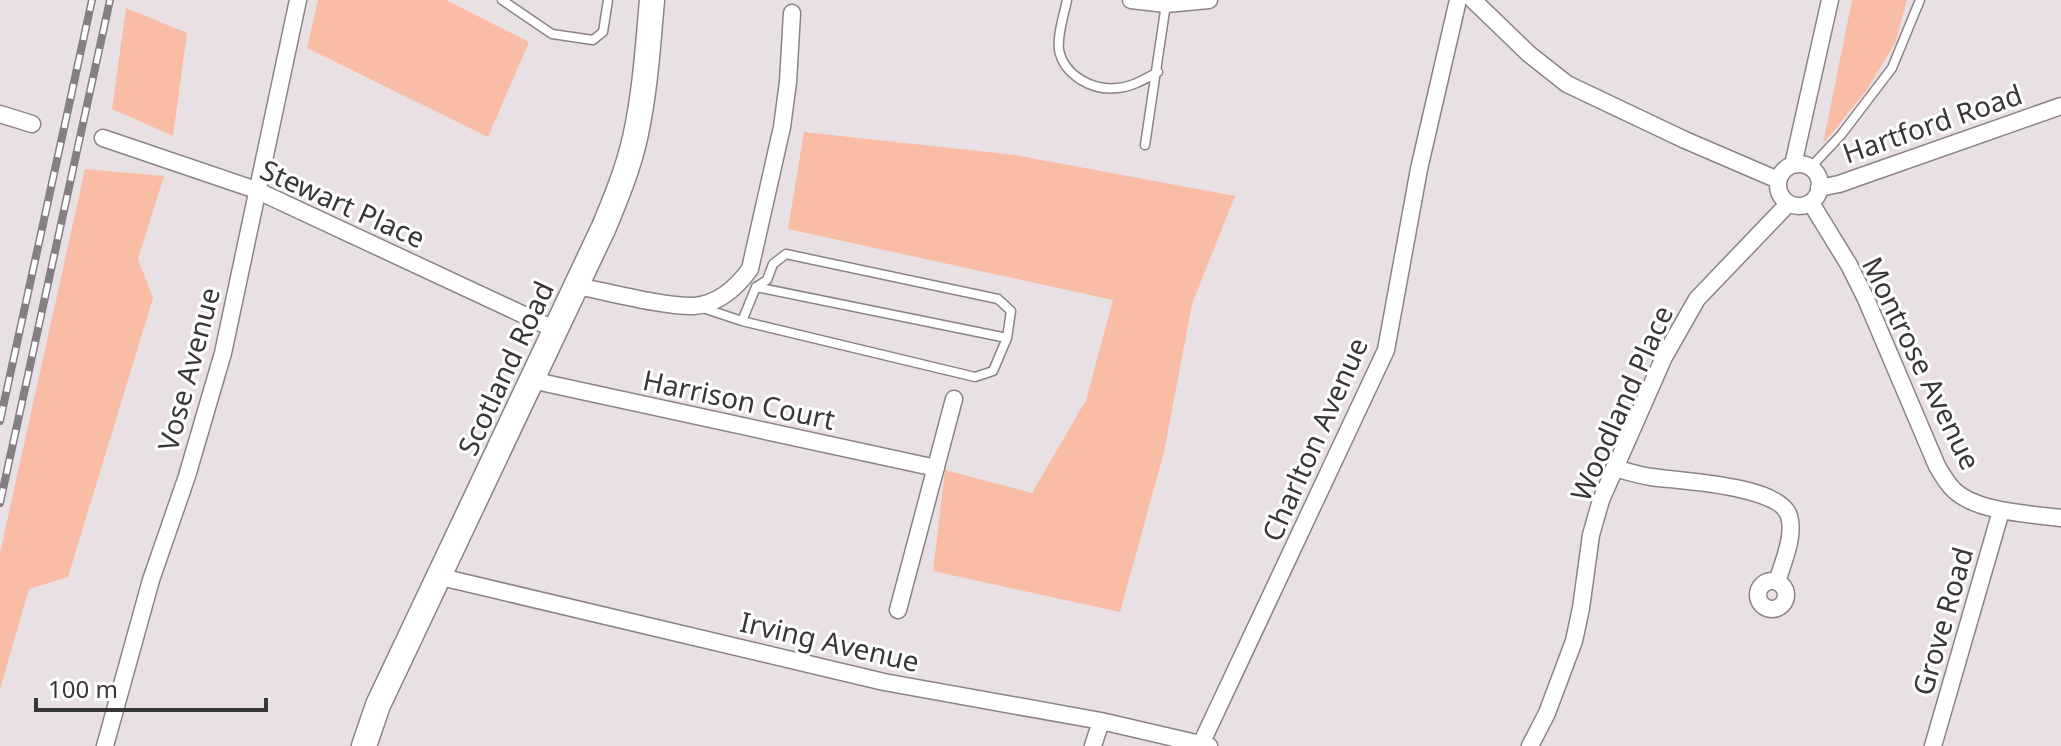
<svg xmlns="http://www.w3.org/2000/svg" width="2061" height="746" viewBox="0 0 2061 746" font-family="'Noto Sans',sans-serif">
<rect width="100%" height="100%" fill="#e9e0e4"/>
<!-- green -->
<path fill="#f8bda4" d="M318,0H446L529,42L488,137L307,48Z
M1852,0H1907L1895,43L1866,91L1823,144Z
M126,8L187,33L173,136L112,109Z
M804,132L1015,155L1235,196L1192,304L1164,452L1120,612L933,571L945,470L1032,493L1086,400L1113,300L788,229Z
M85,169L164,176L138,259L153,298L68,577L29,589L0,689V553Z"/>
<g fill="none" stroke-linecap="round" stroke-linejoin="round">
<defs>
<path id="service" d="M502,0L552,34L593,40L603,32L608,0
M1067,0C1064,15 1057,35 1059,50C1064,75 1092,91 1117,88C1132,87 1145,79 1158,72
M1145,145L1166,4
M1810,168L1841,135L1892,68L1920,0
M756,287L1007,338
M700,307L742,321L975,377L993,371L1007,338L1011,311L998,299L786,254L773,264L767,280L756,287L742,321"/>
<path id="minor" d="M1131,0L1166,4L1209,0
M1473,0L1529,54L1567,84L1685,140L1778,180
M0,114L32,124
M103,138L256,190L556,330
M1778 185a21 21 0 1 1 42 0a21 21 0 1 1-42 0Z
M1793,165L1830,0
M1819,188L1839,184L2061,106
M1811,203L1849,265L1866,299L1937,466C1941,473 1946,481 1951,487C1972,512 2030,514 2061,518
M577,286C609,292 664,307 694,306C719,304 737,287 750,269L782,127L788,82L792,13
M531,380L936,468
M1614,468C1626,471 1638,475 1651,477C1679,481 1780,485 1789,516C1795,536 1783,562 1777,582
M441,577L884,682L1101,721L1209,746
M1758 595a14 14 0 1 1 28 0a14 14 0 1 1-28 0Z
M898,610L954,399
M1201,744L1386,350L1419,169L1458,0
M105,746L151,580L187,476L223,353L298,0
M1093,746L1101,721
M1530,746L1547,713L1574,641L1581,608L1591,535L1601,500L1664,357L1697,299L1788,204
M1933,746L2001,511"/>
<path id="secondary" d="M364,746L378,705L604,227C616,198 628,169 635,138C645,93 648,46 652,0"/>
</defs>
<!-- service casing -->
<use href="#service" stroke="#8b8386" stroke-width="11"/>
<!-- minor casing -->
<use href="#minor" stroke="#8b8386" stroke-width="19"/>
<!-- secondary casing -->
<use href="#secondary" stroke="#8b8386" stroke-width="27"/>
<!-- service -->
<use href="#service" stroke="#fff" stroke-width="8"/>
<!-- minor -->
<use href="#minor" stroke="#fff" stroke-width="16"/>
<!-- secondary -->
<use href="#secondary" stroke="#fff" stroke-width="24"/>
<defs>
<path id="rail" d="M0,421L92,0
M0,503L110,0"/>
</defs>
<!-- rail casing -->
<use href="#rail" stroke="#847f81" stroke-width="8"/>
<!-- rail -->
<use href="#rail" stroke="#fff" stroke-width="5" stroke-dasharray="15" stroke-linecap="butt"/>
</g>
<g text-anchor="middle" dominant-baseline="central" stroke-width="6" stroke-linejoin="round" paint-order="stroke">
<!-- street labels -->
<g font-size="28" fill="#393637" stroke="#fff">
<text transform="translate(1932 123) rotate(-19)">Hartford Road</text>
<text transform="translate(343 203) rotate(24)">Stewart Place</text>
<text transform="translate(1922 363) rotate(64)">Montrose Avenue</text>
<text transform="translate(505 368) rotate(-65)">Scotland Road</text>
<text transform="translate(188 369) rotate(-75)">Vose Avenue</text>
<text transform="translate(739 399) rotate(12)">Harrison Court</text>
<text transform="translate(1621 403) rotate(-66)">Woodland Place</text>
<text transform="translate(1314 439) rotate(-66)">Charlton Avenue</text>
<text transform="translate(1942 621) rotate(-74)">Grove Road</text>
<text transform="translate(830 641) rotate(13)">Irving Avenue</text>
</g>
</g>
<!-- scale -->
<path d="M36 698v12h230v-12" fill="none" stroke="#393637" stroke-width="4"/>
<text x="48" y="698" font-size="24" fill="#393637" stroke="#ffffff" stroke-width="6" paint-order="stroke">100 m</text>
</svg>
